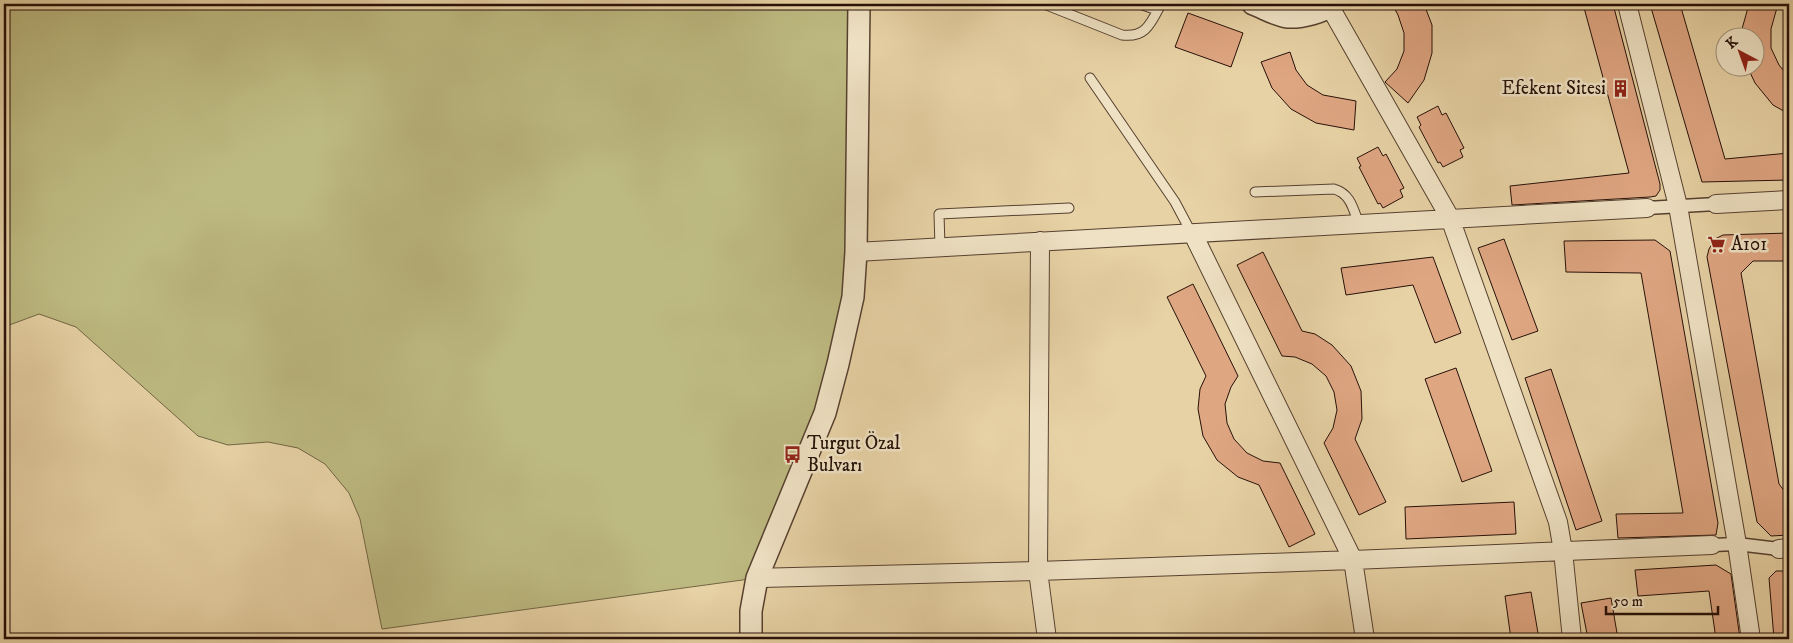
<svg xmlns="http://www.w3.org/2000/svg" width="1793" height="643" viewBox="0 0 1793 643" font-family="'IM FELL DW Pica',serif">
<rect width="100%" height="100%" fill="#e7d2a5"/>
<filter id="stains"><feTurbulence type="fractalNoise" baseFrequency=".004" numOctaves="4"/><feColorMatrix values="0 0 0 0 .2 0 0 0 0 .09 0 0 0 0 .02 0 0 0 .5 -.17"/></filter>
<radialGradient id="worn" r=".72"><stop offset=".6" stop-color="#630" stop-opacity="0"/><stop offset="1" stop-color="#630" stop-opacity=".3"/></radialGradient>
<!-- green -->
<path fill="#bdba81" stroke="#726544" d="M4,4H851L856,252L838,364L757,578L382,629L360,519L349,493L325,464L298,448L268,442L228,445L198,436L76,327L39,314L4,327Z"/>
<!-- building -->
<path fill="#dfa682" stroke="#261008" d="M1392,4H1424L1432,25V53L1424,80L1408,103L1385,82L1397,69L1404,51V33L1398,15Z
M1583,4H1613L1660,184V190L1656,196L1650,197L1512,205L1510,186L1629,173Z
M1650,4H1680L1725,159L1789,153V180L1702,182Z
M1749,4H1778L1771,29V48L1779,65L1789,77V114L1773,105L1755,83L1748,68H1756V38H1742V29Z
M1188,13L1243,33L1231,67L1175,47Z
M1290,52L1296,70L1307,85L1323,95L1356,101L1354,130L1316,123L1291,109L1272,88L1261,62Z
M1438,106L1442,115L1446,113L1464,148L1460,150L1463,157L1443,167L1440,162L1438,163L1419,127L1421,125L1417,117Z
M1378,147L1383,156L1386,154L1404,188L1400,190L1403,197L1383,208L1380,203L1378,204L1359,167L1361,166L1357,158Z
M1789,233V261H1753L1741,273L1779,484L1789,497V535L1771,536L1757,522L1707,257L1709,249L1715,239L1723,235Z
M1504,239L1538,331L1512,340L1478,248Z
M1655,240L1670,251L1718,523L1716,535L1618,538L1616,514L1683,513L1641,273L1566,272L1564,241Z
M1263,252L1302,331L1315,334L1332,345L1351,366L1361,391L1362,419L1355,439L1386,502L1359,515L1324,443L1333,428L1337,410L1334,392L1326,376L1312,364L1295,357L1282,356L1237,265Z
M1433,257L1461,333L1435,343L1413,285L1346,295L1341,268Z
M1193,284L1238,376L1231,387L1225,404L1227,423L1234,439L1247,453L1263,461L1280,463L1315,534L1289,547L1259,485L1238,477L1217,460L1203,436L1198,409L1200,389L1206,376L1167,297Z
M1456,368L1492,471L1462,482L1425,379Z
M1551,369L1602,521L1576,530L1525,378Z
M1514,502L1516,534L1406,539L1405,507Z
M1716,565L1731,574L1740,639H1716L1709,591L1638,596L1635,570Z
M1776,571H1789V639H1774L1769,578Z
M1531,592L1539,639H1511L1505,596Z
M1611,598L1618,639H1588L1581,603Z"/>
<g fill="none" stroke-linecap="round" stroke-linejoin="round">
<defs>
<path id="service" d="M1044,4L1122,35C1146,38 1151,23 1161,4
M1140,4L1157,10
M1090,78L1175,202L1192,234
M1255,192L1334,189C1351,194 1353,209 1359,224
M940,247L939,214L1069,208"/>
<path id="pedestrian" d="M1647,208L1716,204
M1712,545L1737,544L1779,549"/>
<path id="minor" d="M1627,4L1678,206L1737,544L1751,639
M1330,7L1450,218L1558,522L1563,551L1572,639
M1716,204L1789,200
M1193,234L1353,560L1365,639
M1040,241L1038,571L1047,639
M856,252L1647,208
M1779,549L1789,548
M757,578L1038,571L1353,560L1712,545"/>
<path id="tertiary" d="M1253,4C1264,8 1277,16 1288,17C1302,18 1323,12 1334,4
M751,639V611L757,578L825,413L838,364L853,297L856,252L859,4"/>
</defs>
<!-- service casing -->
<use href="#service" stroke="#56402f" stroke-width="11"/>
<!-- pedestrian casing -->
<use href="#pedestrian" stroke="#56402f" stroke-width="15"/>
<!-- minor casing -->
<use href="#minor" stroke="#56402f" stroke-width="20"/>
<!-- tertiary casing -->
<use href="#tertiary" stroke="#56402f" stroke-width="24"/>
<!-- service -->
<use href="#service" stroke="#efe2c4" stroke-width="9"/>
<!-- pedestrian -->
<use href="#pedestrian" stroke="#efe2c4" stroke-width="12"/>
<!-- minor -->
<use href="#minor" stroke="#efe2c4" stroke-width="18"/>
<!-- tertiary -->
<use href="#tertiary" stroke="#efe2c4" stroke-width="21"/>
</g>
<!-- icons -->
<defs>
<symbol id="building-bare" viewBox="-9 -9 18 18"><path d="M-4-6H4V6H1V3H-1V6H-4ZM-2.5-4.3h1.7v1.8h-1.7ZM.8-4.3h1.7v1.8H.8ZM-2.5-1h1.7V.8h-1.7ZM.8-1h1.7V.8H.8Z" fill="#8f2418" stroke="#efe2c4" stroke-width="2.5" paint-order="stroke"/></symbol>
<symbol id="supermarket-bare" viewBox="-9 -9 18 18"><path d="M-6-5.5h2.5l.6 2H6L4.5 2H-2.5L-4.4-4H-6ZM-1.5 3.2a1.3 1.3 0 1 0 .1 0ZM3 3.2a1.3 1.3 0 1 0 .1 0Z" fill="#8f2418" stroke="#efe2c4" stroke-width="2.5" paint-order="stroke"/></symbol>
<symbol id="bus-bare" viewBox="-9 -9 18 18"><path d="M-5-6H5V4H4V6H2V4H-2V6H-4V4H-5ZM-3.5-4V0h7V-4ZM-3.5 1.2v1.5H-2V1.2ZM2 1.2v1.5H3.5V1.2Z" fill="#8f2418" stroke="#efe2c4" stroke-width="2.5" paint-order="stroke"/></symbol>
</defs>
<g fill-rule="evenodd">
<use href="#building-bare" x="1608" y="76" width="25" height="25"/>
<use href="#supermarket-bare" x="1704" y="232" width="25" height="25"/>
<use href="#bus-bare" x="780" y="442" width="25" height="25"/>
</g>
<g text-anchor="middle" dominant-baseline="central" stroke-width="5" stroke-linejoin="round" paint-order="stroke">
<!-- poi labels -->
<g font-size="19" fill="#261008" stroke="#efe2c4" text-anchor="start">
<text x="1606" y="88" text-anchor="end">Efekent Sitesi</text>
<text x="1731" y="244">A101</text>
<text x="807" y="443">Turgut Özal<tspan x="807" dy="22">Bulvarı</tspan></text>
</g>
</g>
<!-- margin -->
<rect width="1793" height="643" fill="none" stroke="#e7d2a5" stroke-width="20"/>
<rect x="5" y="5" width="1783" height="633" fill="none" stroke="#261008" stroke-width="2.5"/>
<rect x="10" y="10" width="1773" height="623" fill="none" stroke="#261008"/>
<!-- north arrow -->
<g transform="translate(1740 52) rotate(319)"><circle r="24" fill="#efe2c4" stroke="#9f8e79"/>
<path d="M0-4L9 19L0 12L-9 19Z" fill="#8f2418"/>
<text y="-8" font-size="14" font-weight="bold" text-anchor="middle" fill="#261008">K</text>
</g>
<!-- scale -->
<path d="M1606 606v8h112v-8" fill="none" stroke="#261008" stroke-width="2.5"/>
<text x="1613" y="606" font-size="15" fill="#261008" stroke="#efe2c4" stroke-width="4" paint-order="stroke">50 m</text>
<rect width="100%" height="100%" filter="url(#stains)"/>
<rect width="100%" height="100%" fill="url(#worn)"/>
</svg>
